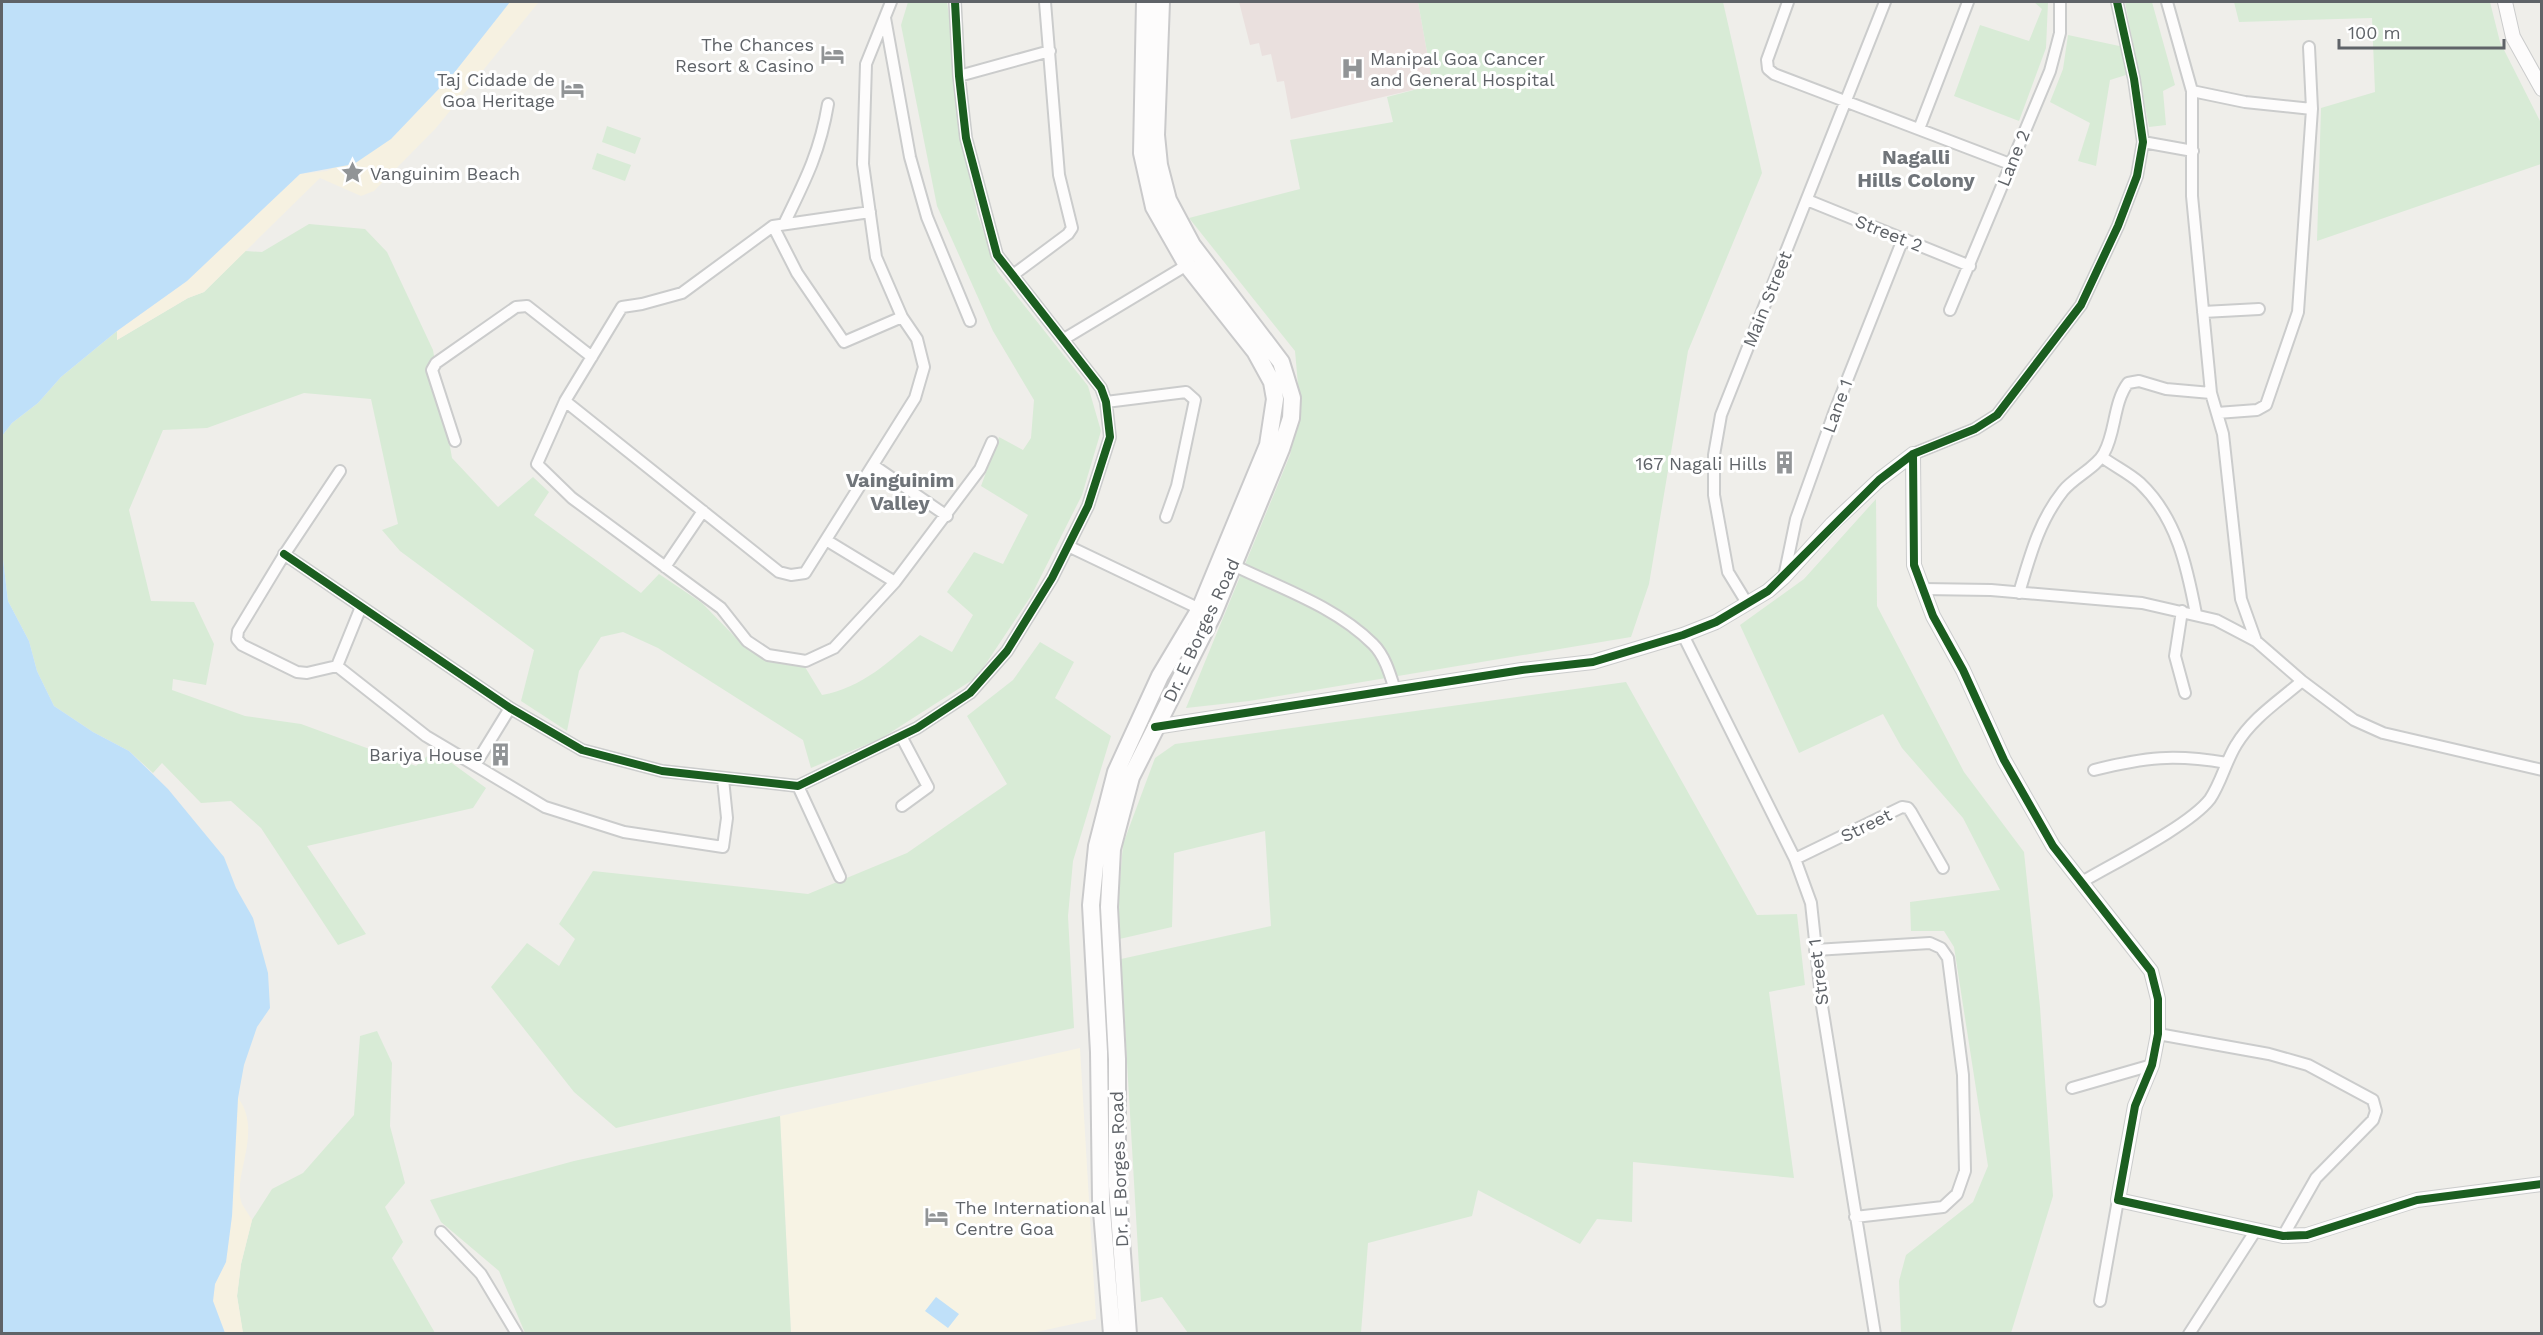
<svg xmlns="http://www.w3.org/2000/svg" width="2543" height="1335" viewBox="0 0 2543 1335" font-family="'Work Sans',sans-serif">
<rect width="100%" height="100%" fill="#efeeea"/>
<!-- commercial -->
<path fill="#f7f3e4" d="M1080,1048L1096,1319L1027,1334L791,1333L780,1116Z"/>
<!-- medical -->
<path fill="#eae0de" d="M1239,2H1418L1433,85L1291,119L1284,81L1277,82L1271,54L1262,56L1259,43L1250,45Z"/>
<!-- green -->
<path fill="#d8ebd6" d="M908,2H947L977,213L997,271L1088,386L1101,431L1082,495L1031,596L977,677L882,738L811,768L803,740L658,648L623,632L601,637L579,671L567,731L521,701L534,650L400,551L382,530L398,524L371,399L304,393L207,428L163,430L129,510L151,601L194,602L214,644L206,685L173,679L172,690L245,716L301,724L416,766L434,750L486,788L473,808L307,846L366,934L338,945L261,828L231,801L201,803L162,763L153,773L129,751L93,732L54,706L37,671L29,641L8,601L2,551V436L12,423L38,403L61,377L117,331V340L188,298L204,292L245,251L262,252L309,224L365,229L387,252L433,350L452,458L498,507L533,477L549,492L534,515L641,593L659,574L702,603L739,641L766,660L805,667L822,695C862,688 890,661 920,635L952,652L973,615L947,592L974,552L1003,564L1028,515L981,486L999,437L1023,450L1031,438L1034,400L993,331L937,206L901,25Z
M1418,2H1723L1762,173L1688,351L1649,584L1631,637L1249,701L1186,708L1290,455L1300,407L1295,351L1189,218L1300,189L1290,140L1393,122L1387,97L1433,85Z
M2034,2H2048L2046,48L2019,121L1954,96L1980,25L2029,41L2042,9Z
M2125,2H2152L2175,85L2163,91L2166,125L2149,127Z
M2234,2H2490L2500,42L2541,123V164L2317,241L2321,108L2375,92L2372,18L2239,22Z
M2068,35L2124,47L2126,75L2110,80L2096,166L2078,161L2090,123L2050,102L2063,69Z
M607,126L641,138L635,154L602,142Z
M597,153L631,165L625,181L592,169Z
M1876,499L1877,606L1964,772L2024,852L2040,1007L2053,1196L2011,1333H1901L1899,1281L1906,1255L1973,1202L1988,1166L1954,947L1944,931H1911L1910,902L2000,890L1963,818L1902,748L1883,714L1799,753L1740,625L1804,579Z
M1040,642L1074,662L1055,698L1111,736L1073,861L1068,916L1074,1028L778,1090L616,1128L574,1092L491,987L527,943L559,966L575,939L559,924L593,871L808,894L907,853L1007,784L967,716L1013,680Z
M1626,682L1757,915L1797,914L1805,985L1769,992L1794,1178L1633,1162L1632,1222L1597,1219L1580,1244L1478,1190L1472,1216L1368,1243L1361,1333H1188L1162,1297L1141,1302L1121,959L1271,926L1265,831L1174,853L1172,927L1115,940L1123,844L1155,758L1175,744Z
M377,1031L392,1063L390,1126L405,1183L385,1207L403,1242L392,1258L435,1333L243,1334L237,1296L241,1264L252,1220L272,1189L303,1173L354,1115L360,1036Z
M780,1116L791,1333H525L499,1271L441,1222L430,1200L574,1161Z"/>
<!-- sand -->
<path fill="#f6f1e1" d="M510,2L538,3L436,128L374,191L361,196L320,178L204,292L188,298L117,340V331L187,281L300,174L327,171L391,139L454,73Z
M238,1098C264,1132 231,1177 242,1204C245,1209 249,1215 252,1220L241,1264L237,1296L243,1333H225L213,1301L215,1284L226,1262L232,1216Z"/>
<!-- water -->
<path fill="#bfe0f9" d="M2,2H510L454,73L391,139L354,164L300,174L187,281L117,331L61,377L38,403L12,423L2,436Z
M2,513V551L8,601L29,641L37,671L54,706L93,732L129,751L168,789L224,857L236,888L253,918L268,973L270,1008L257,1027L244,1065L238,1098L232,1216L226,1262L215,1284L213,1301L225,1333H2Z
M936,1297L959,1314L948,1328L925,1311Z"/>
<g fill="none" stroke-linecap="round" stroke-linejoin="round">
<defs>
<path id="minor" d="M1788,2L1767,60L1768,69L1774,74L2010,164
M2167,2L2192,91V196L2211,393L2223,434L2241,599L2256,641
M885,18L910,157L927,217L970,321
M2309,47L2312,109
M959,76L1050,51
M2192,91L2245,102L2312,109L2298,312L2266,405L2257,410L2217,413
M1919,129L1968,2
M2143,142L2193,151
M1807,200L1970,266
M870,212L773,226L682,293L642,304L622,307L565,401L537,464L572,498L721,608L747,641L768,655L806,661L834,648L895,582L980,469L992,442
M784,224C805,181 820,152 828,104
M773,226L797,273L844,342L902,317
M1013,275L1068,234L1072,228L1059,175L1045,2
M1950,310L2050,71L2060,33V2
M2203,312L2259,309
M1064,339L1187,265
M565,401L779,572L791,575L805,573L915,398L924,367L917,339L902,317L876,257L863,164L866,64L891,2
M1106,402L1186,392L1195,400L1177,486L1166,517
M455,441L432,370L436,363L516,307L527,306L592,357
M1913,454L1975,429L1997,415L2081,305L2118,226L2137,176L2143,142L2134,79L2117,2
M2102,457C2114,466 2129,473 2140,483C2177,518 2187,567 2196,614
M873,465L947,516
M826,540L895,582
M1068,546L1204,611
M284,554L510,708L582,750L662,771L798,786L917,728L970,693L1007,651L1052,578L1088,506L1110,437L1106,402L1101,388L997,255L966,138L959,76L955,2
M1233,565C1280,588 1335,606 1373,644C1385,656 1390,674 1395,690
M665,567L703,511
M1784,577L1796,519L1834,413L1903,239
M1923,589L1991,590L2142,603L2216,620L2256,641L2302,681L2354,720L2383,733L2542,770
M2019,593C2030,556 2039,521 2063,491C2074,477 2096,468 2104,453C2116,432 2113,403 2128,383L2139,381L2166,389L2211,393
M1747,603L1728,572L1714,495V455L1721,415L1885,2
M361,607L337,666L426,736L545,807L624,832L723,847L727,818L723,779
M2182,611L2175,656L2185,693
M1683,635L1795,859L1811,903L1822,1006L1875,1334
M337,666L307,673L297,672L242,645L237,639L238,631L284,555L340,471
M901,736L928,787L902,806
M475,765L510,708
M2094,770C2146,757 2174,754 2227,763
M798,786L840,877
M1795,859L1902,807L1908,808L1911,812L1943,868
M2082,882C2114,863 2189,826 2210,799C2221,783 2226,761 2236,745C2252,718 2279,701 2302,681
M1815,950L1930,943L1941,948L1948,958L1963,1075L1965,1171L1957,1194L1943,1207L1855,1217
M2158,1034L2269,1054L2308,1065L2373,1100L2376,1111L2373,1120L2316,1178L2283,1236
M2072,1088L2152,1065
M441,1232L481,1274L517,1334
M2100,1301L2118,1200
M2189,1334L2256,1230"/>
<path id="tertiary" d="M2505,2L2513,37L2542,89
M1913,454L1914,565L1933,616L1963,670L2004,760L2053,846L2151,971L2158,999V1034L2152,1065L2135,1106L2118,1200L2283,1236L2307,1235L2417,1200L2542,1184
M1155,727L1522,670L1593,662L1683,635L1716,622L1768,591L1784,577L1832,524L1879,480L1913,454"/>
<path id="secondary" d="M1112,1334L1101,1199L1099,1052L1091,905L1097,846L1116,772L1160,676L1200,609L1268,445L1275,399L1272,382L1255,351L1187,265L1154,207L1142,153L1145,2
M1128,1334L1117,1186V1059L1109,907L1112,849L1131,777L1213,614L1281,449L1291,418L1292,398L1281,362L1192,245L1168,200L1159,165L1156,135L1161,2"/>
</defs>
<!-- minor casing -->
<use href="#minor" stroke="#cbcccc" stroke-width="14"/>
<!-- tertiary casing -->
<use href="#tertiary" stroke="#cbcccc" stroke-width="16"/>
<!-- secondary casing -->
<use href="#secondary" stroke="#cacacb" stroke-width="20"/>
<!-- minor -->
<use href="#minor" stroke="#fdfcfc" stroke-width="10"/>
<!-- tertiary -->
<use href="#tertiary" stroke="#fdfcfc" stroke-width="14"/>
<!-- secondary -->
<use href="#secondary" stroke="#fdfcfc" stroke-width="16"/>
<defs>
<path id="cycleway" d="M1913,454L1914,565L1933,616L1963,670L2004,760L2053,846L2151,971L2158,999V1034L2152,1065L2135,1106L2118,1200L2283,1236L2307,1235L2417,1200L2542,1184
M284,554L510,708L582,750L662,771L798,786L917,728L970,693L1007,651L1052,578L1088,506L1110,437L1106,402L1101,388L997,255L966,138L959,76L955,2
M1155,727L1522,670L1593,662L1683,635L1716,622L1768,591L1879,480L1913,454L1975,429L1997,415L2081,305L2118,226L2137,176L2143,142L2134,79L2117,2"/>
</defs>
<!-- cycleway casing -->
<use href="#cycleway" stroke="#fff" stroke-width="11"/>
<!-- cycleway -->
<use href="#cycleway" stroke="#1b5e20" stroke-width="8"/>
</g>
<!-- icons -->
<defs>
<symbol id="hotel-bare" viewBox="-9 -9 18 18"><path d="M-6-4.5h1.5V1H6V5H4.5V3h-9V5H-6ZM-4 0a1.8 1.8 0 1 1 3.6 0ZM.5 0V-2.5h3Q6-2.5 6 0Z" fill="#919496" stroke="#fff" stroke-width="2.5" paint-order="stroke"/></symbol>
<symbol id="hospital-bare" viewBox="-9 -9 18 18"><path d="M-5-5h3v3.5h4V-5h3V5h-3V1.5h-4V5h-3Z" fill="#919496" stroke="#fff" stroke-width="2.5" paint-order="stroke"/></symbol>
<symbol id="sight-bare" viewBox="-9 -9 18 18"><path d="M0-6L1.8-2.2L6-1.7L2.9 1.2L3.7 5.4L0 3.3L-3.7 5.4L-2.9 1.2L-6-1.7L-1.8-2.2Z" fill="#919496" stroke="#fff" stroke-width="2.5" paint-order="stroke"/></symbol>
<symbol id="building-bare" viewBox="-9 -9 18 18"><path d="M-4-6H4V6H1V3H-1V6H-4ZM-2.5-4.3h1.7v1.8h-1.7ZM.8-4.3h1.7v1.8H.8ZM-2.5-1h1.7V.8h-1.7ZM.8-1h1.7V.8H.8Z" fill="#919496" stroke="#fff" stroke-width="2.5" paint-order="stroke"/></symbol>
</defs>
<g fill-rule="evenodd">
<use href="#hotel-bare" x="816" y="38" width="33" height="33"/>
<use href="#hospital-bare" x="1336" y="52" width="33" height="33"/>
<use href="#hotel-bare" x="556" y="72" width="33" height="33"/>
<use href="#sight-bare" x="336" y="156" width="33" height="33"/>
<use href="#building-bare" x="1768" y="446" width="33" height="33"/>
<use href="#building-bare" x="484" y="738" width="33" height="33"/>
<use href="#hotel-bare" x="920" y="1200" width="33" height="33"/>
</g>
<g text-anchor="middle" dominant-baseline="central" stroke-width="6" stroke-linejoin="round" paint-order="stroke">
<!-- poi labels -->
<g font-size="18" fill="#5f6368" stroke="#fff" text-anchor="end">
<text x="814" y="44">The Chances<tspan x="814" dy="21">Resort &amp; Casino</tspan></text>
<text x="1370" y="58" text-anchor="start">Manipal Goa Cancer<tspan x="1370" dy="21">and General Hospital</tspan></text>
<text x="555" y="79">Taj Cidade de<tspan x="555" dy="21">Goa Heritage</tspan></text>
<text x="370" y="173" text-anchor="start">Vanguinim Beach</text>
<text x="1767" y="463">167 Nagali Hills</text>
<text x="483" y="754">Bariya House</text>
<text x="955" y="1207" text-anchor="start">The International<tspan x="955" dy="21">Centre Goa</tspan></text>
</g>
<!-- street labels -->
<g font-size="18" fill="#5f6368" stroke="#fff">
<text transform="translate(2013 158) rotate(-68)">Lane 2</text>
<text transform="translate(1889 233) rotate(22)">Street 2</text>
<text transform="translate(1767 299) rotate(-68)">Main Street</text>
<text transform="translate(1837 406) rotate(-70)">Lane 1</text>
<text transform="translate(1201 630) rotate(-65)">Dr. E Borges Road</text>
<text transform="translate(1866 825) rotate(-26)">Street</text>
<text transform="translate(1818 972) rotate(-97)">Street 1</text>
<text transform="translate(1119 1169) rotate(-92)">Dr. E Borges Road</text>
</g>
<!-- neighbourhood labels -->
<g font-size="20" font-weight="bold" fill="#70757a" stroke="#fff">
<text x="1916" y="157">Nagalli<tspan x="1916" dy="23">Hills Colony</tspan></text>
<text x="900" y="480">Vainguinim<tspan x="900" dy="23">Valley</tspan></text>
</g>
</g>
<!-- border -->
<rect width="2543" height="1335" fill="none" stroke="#5f6368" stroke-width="6"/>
<!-- scale -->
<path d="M2339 39v9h165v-9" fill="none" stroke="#5f6368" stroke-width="3"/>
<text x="2348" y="39" font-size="18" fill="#5f6368" stroke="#ffffff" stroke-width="4.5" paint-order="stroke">100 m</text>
</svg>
